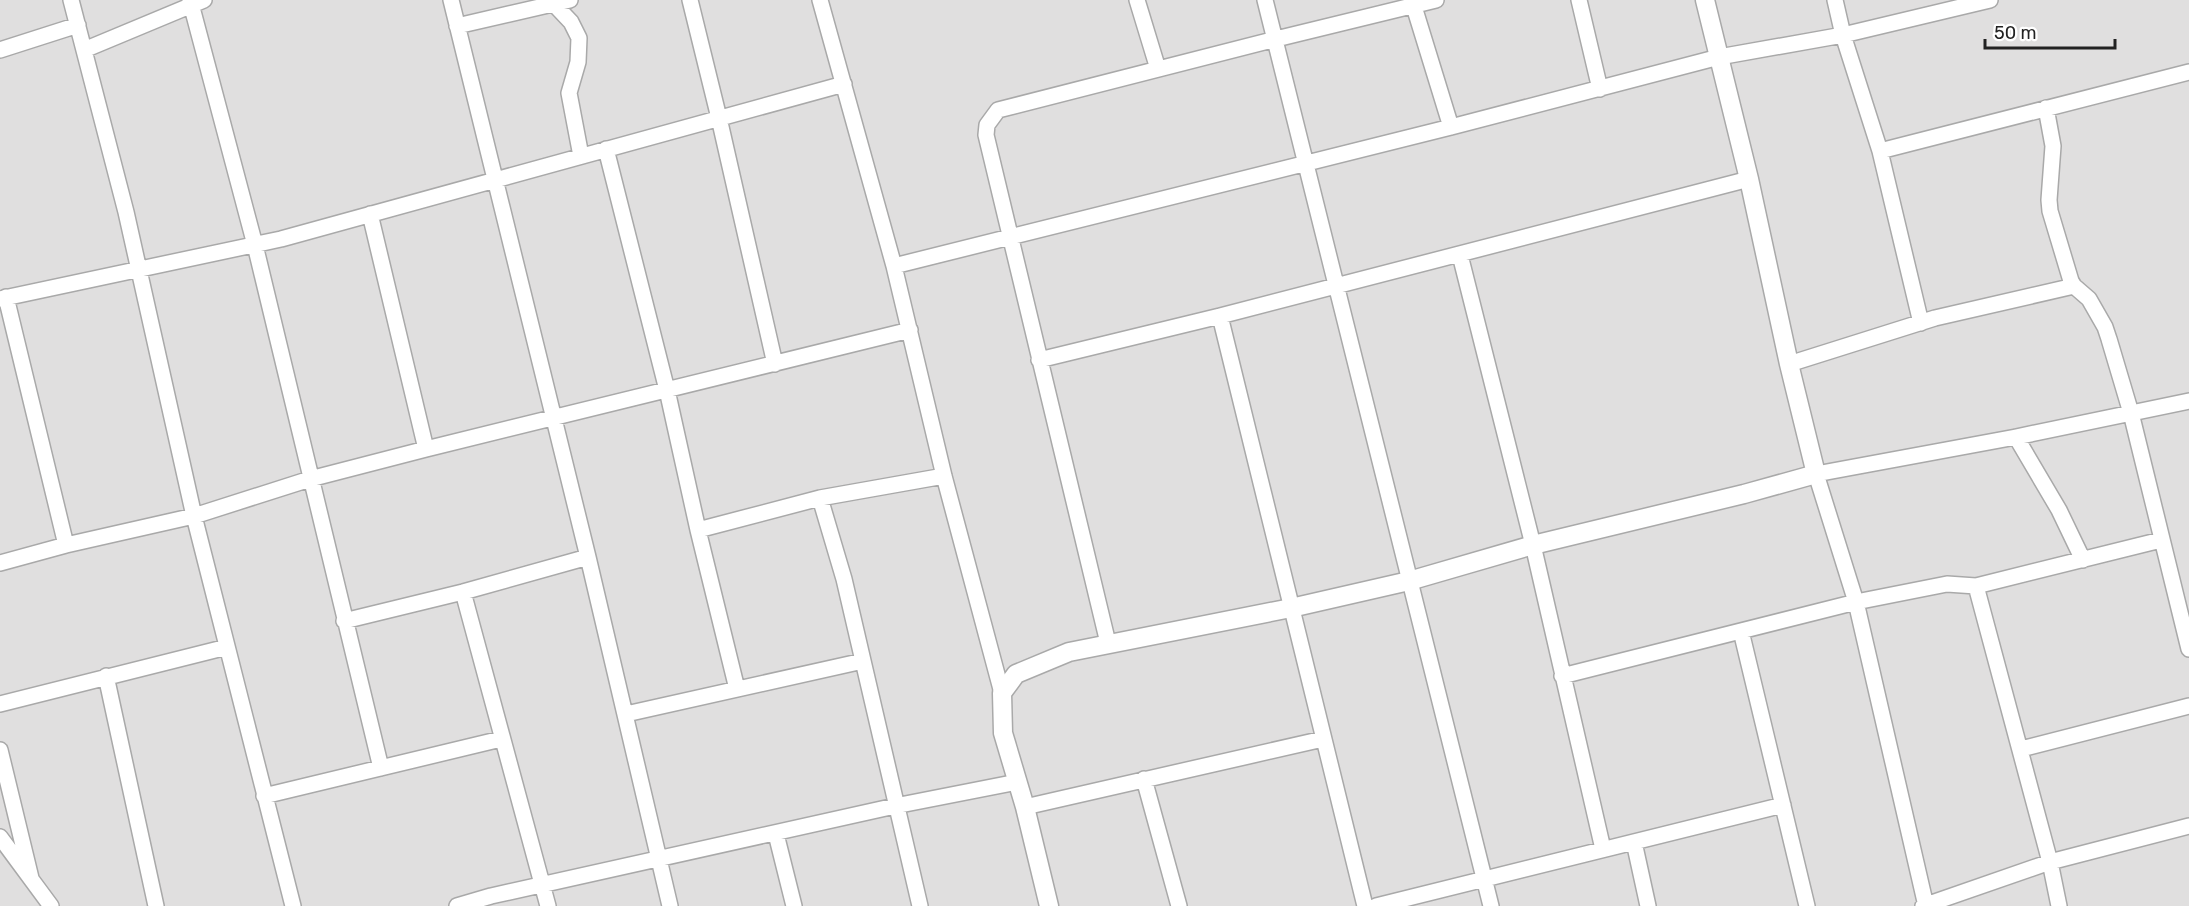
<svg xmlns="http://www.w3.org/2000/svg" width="2189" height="906" viewBox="0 0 2189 906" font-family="Rubik,sans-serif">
<rect width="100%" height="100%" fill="#f2efe9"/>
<!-- residential -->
<path fill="#e0dfdf" d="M0,0H2189V906H0Z"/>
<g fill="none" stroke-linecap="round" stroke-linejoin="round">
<defs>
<path id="minor" d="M71,0L126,212L194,516L293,906
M190,0L255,245L381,768
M451,0L588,557L670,906
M553,0L554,4L571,22L579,38L578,62L569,93L581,156
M690,0L719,118L775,364
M820,0L894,266L944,476L1002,693
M1137,0L1158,69
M1265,0L1491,906
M1412,0L1451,127
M1579,0L1600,89
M1835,0L1843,35L1880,151L1921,323
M457,26L570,0
M0,50L78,25
M84,50L204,0
M2046,108L2053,146L2049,200L2050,211L2071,281L2074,286
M606,149L667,390L698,530L737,689
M1880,151L2189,72
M370,214L426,449
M1460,255L1533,545L1603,849
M894,266L1451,127L1719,57L1843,35L1990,0
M6,297L66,545
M0,299L281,239L844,84
M1220,316L1365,906
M1039,360L1220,316L1749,179
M1789,364L1935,318L2074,286L2089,299L2105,327L2109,339L2131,413L2189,649
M2016,437L2059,510L2083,560
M820,498L844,579L920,906
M698,530L820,498L944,476
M0,563L66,545L194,516L310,479L426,449L910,330
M1976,586L2050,862L2189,826
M463,592L548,906
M344,621L463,592L588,557
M1741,631L1807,906
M1108,643L986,135L987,125L998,110L1276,39L1436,0
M106,676L156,906
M1562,676L1856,602L1947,584L1976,586L2161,540
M0,704L227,647
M626,714L863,661
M2021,749L2189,706
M0,750L31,878
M1144,779L1179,906
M264,796L501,739
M1025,807L1323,739
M776,834L794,906
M0,837L51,906
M1634,842L1648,906
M457,906L491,896L895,806L1017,782
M1376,906L1783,805
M1923,906L2050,862L2059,906
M1926,906L1856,602L1816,474L2016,437L2189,401"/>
<path id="tertiary" d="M1049,906L1025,807L1003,733L1002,693L1016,674L1069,652L1291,608L1409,581L1533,545L1744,494L1816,474L1789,364L1749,179L1705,0"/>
</defs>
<!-- minor casing -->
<use href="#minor" stroke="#a9a9a9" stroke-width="18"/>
<!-- tertiary casing -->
<use href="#tertiary" stroke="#a9a9a9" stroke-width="21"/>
<!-- minor -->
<use href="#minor" stroke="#fff" stroke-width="15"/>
<!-- tertiary -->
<use href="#tertiary" stroke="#fff" stroke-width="18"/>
</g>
<!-- scale -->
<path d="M1985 39v9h130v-9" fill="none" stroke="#222222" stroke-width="3"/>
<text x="1994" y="39" font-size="18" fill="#222222" stroke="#ffffff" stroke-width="4.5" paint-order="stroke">50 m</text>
</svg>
